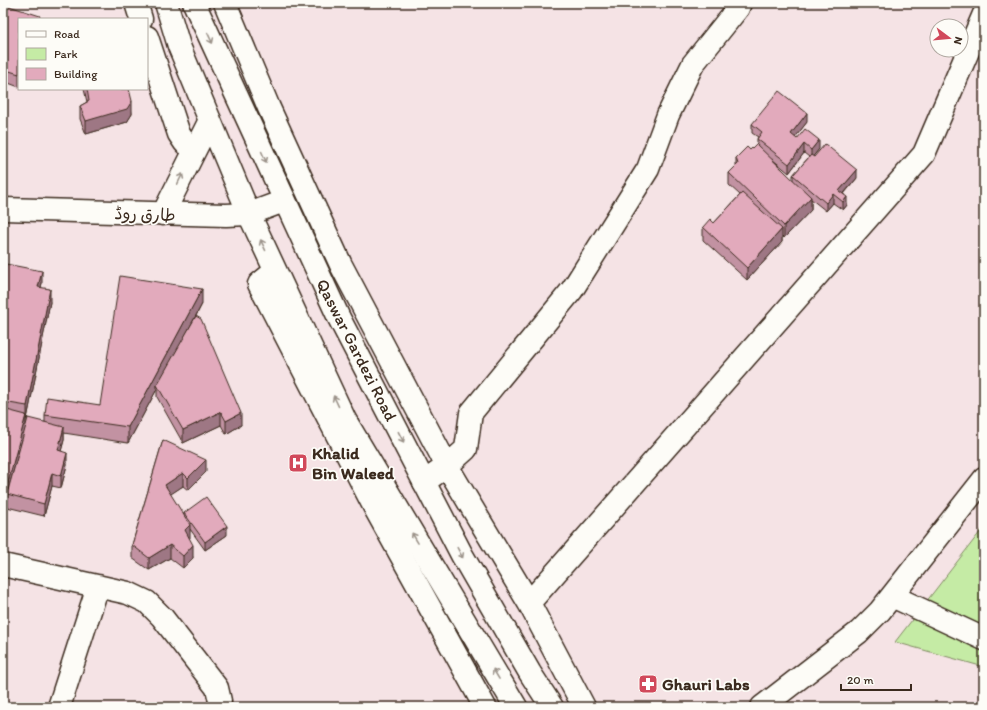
<svg xmlns="http://www.w3.org/2000/svg" width="987" height="710" viewBox="0 0 987 710" font-family="Itim,'Playpen Sans Arabic',sans-serif">
<rect width="100%" height="100%" fill="#f5e3e5"/>
<filter id="ink" filterUnits="userSpaceOnUse"><feTurbulence type="fractalNoise" baseFrequency=".025" numOctaves="2"/><feDisplacementMap in="SourceGraphic" scale="8" xChannelSelector="R" yChannelSelector="G"/><feConvolveMatrix kernelMatrix="1 2 1 2 8 2 1 2 1" color-interpolation-filters="sRGB"/></filter>
<g filter="url(#ink)">
<!-- green -->
<path fill="#c5eba5" stroke="#808a62" d="M984,527V667L895,642Z"/>
<g fill="none" stroke-linecap="round" stroke-linejoin="round">
<defs>
<path id="minor" d="M136,3L141,19
M225,3L269,108L341,265L447,466L529,603L584,707
M147,37L179,134L185,143L196,147
M3,209L226,215L249,214L284,201
M275,271L259,284L377,512L485,707
M424,482L447,466L466,449L471,413L572,290L648,169L668,115L693,64L738,8L740,3
M3,565L128,593L147,602L162,617L217,688L220,701L219,707
M892,596L984,639
M529,603L924,154L984,14
M59,707L98,586
M762,707L859,632L880,611L984,479"/>
<path id="major" d="M166,3L179,46L249,214L345,420L516,707
M194,3L339,318L462,555L530,673L552,707
M163,214L210,120"/>
</defs>
<!-- minor casing -->
<use href="#minor" stroke="#3b2a1e" stroke-width="25"/>
<!-- major casing -->
<use href="#major" stroke="#3b2a1e" stroke-width="25"/>
<!-- minor -->
<use href="#minor" stroke="#fdfcf7" stroke-width="22"/>
<!-- major -->
<use href="#major" stroke="#fdfcf7" stroke-width="22"/>
</g>
<!-- wall -->
<path fill="#c292a2" stroke="#3b2a1e" fill-rule="evenodd" d="M3,4L40,19H19V87L3,81Z
M84,89H129L132,114L127,122L86,134L80,119V106L87,102Z
M807,122L795,137L797,139L819,149L813,156L857,178L844,194L847,205L843,210L833,203L826,211L811,199V210L784,238L782,236V242L747,280L703,240V227L714,223L740,195L729,185V173L736,166V158L750,150L757,144V139L758,137L752,133V124ZM804,153L809,157L793,175V180L772,159L789,173Z
M3,277L42,283L41,287L50,302L27,419H26V425L45,422V415L100,405L202,304L195,318L241,425L226,434L221,425L183,443L157,397V389L128,443L64,433V440L61,451L67,465L61,488L52,486L44,516L7,507V498L3,513Z
M163,440L206,472L188,490L183,486L170,494L184,517V513L227,535L205,550L190,529L189,538L193,558L183,568L170,558L149,570L132,558V545Z"/>
<!-- shaded-wall -->
<path fill="#9e7784" stroke="#3b2a1e" d="M132,101V114L127,122L86,134V121Z
M807,113V122L791,143V134Z
M819,140V149L811,159V150Z
M804,144V153L789,173V164Z
M857,170V178L839,199V191Z
M833,194V203L826,211V203Z
M811,197V210L784,238V226Z
M847,197V205L843,210V202Z
M782,229V242L747,280V268Z
M42,271V283L38,299V287Z
M50,289V302L27,419V406Z
M202,289V304L158,387L157,385V389L128,443V427Z
M221,412V425L183,443V430Z
M241,413V425L226,434V421Z
M26,415V427L7,494V498L3,513V501Z
M64,427V440L58,463V450Z
M67,453V465L61,488V476Z
M206,460V472L188,490V478Z
M52,473V486L44,516V504Z
M183,473V486L165,498V485Z
M190,525V538L185,543V530Z
M227,526V535L205,550V542Z
M170,545V558L149,570V558Z
M193,545V558L183,568V556Z"/>
<!-- building -->
<path fill="#e2aabc" stroke="#3b2a1e" d="M3,4L40,16L39,19H19V74L3,69Z
M87,89H129L132,101L127,109L86,121L80,106L89,101Z
M779,91L807,113L791,134L797,139L805,129L819,140L811,150L804,144L789,164L757,139L762,132L752,124Z
M756,144L811,197L784,226L729,173L738,164L736,158L747,147L750,150Z
M825,144L857,170L839,191L847,197L843,202L833,194L826,203L793,175L811,155L814,157Z
M742,193L782,229L747,268L703,227L710,219L714,223Z
M6,264L42,271L38,287L50,289L27,406L3,402V277H4Z
M120,276L202,289L128,427L45,415L47,397L100,405Z
M196,316L201,319L241,413L226,421L221,412L183,430L157,385Z
M3,409L26,415L3,501Z
M28,418L64,427L58,450L67,453L61,476L52,473L44,504L7,494Z
M163,440L206,460L188,478L183,473L165,485L190,525L185,530L193,545L183,556L170,545L149,558L132,545Z
M206,497L227,526L205,542L184,513Z"/>
<!-- one-way arrows -->
<defs><path id="oneway-shaft" d="M-6 0H5M1.5-3L5.5 0L1.5 3" fill="none" stroke-width="1.6" stroke-linecap="round" stroke-linejoin="round"/></defs>
<g stroke="#9c938a">
<use href="#oneway-shaft" transform="translate(210 38) rotate(65)"/>
<use href="#oneway-shaft" transform="translate(264 157) rotate(66)"/>
<use href="#oneway-shaft" transform="translate(180 179) rotate(-64)"/>
<use href="#oneway-shaft" transform="translate(263 245) rotate(-115)"/>
<use href="#oneway-shaft" transform="translate(336 401) rotate(-115)"/>
<use href="#oneway-shaft" transform="translate(401 437) rotate(63)"/>
<use href="#oneway-shaft" transform="translate(415 538) rotate(-121)"/>
<use href="#oneway-shaft" transform="translate(460 553) rotate(62)"/>
<use href="#oneway-shaft" transform="translate(496 674) rotate(-121)"/>
</g>
</g>
<!-- icons -->
<defs>
<symbol id="hospital-square" viewBox="-11 -11 22 22"><rect x="-9" y="-9" width="18" height="18" rx="4" fill="#d1495b" stroke="#fdfcf7"/><path d="M-5-5h3v3.5h4V-5h3V5h-3V1.5h-4V5h-3Z" fill="#fff"/></symbol>
<symbol id="pharmacy-square" viewBox="-11 -11 22 22"><rect x="-9" y="-9" width="18" height="18" rx="4" fill="#d1495b" stroke="#fdfcf7"/><path d="M-2-6h4v4h4v4h-4v4h-4v-4h-4v-4h4Z" fill="#fff"/></symbol>
</defs>
<g fill-rule="evenodd">
<use href="#hospital-square" x="287" y="452" width="22" height="22"/>
<use href="#pharmacy-square" x="637" y="673" width="22" height="22"/>
</g>
<g text-anchor="middle" dominant-baseline="central" stroke-width="3.5" stroke-linejoin="round" paint-order="stroke">
<!-- street labels -->
<g font-size="17" fill="#3b2a1e" stroke="#fdfcf7">
<text transform="translate(145 214) rotate(2)">طارق روڈ</text>
<text transform="translate(357 350) rotate(63)">Qaswar Gardezi Road</text>
</g>
<!-- poi labels -->
<g font-size="17" font-weight="bold" fill="#3b2a1e" stroke="#fdfcf7" text-anchor="start">
<text x="312" y="453">Khalid<tspan x="312" dy="20">Bin Waleed</tspan></text>
<text x="662" y="684">Ghauri Labs</text>
</g>
</g>
<!-- margin -->
<rect width="987" height="710" fill="none" stroke="#fdfcf7" stroke-width="16"/>
<rect x="8" y="8" width="971" height="694" fill="none" stroke="#3b2a1e" stroke-width="1.5" filter="url(#ink)"/>
<!-- legend -->
<rect x="18" y="18" width="130" height="72" fill="#fdfcf7" stroke="#afa8a0"/>
<rect x="26" y="31" width="20" height="6" fill="#fdfcf7" stroke="#afa8a0"/>
<text x="54" y="38" font-size="12" fill="#3b2a1e">Road</text>
<rect x="26" y="48" width="20" height="12" fill="#c5eba5" stroke="#afa8a0"/>
<text x="54" y="58" font-size="12" fill="#3b2a1e">Park</text>
<rect x="26" y="68" width="20" height="12" fill="#e2aabc" stroke="#afa8a0"/>
<text x="54" y="78" font-size="12" fill="#3b2a1e">Building</text>
<!-- north arrow -->
<g transform="translate(949 38) rotate(106)"><circle r="19" fill="#fdfcf7" stroke="#afa8a0"/>
<path d="M0-3L7 15L0 10L-7 15Z" fill="#d1495b"/>
<text y="-6" font-size="11" font-weight="bold" text-anchor="middle" fill="#3b2a1e">N</text>
</g>
<!-- scale -->
<path d="M841 684v6h70v-6" fill="none" stroke="#3b2a1e" stroke-width="2"/>
<text x="847" y="684" font-size="12" fill="#3b2a1e" stroke="#fdfcf7" stroke-width="3" paint-order="stroke">20 m</text>
</svg>
